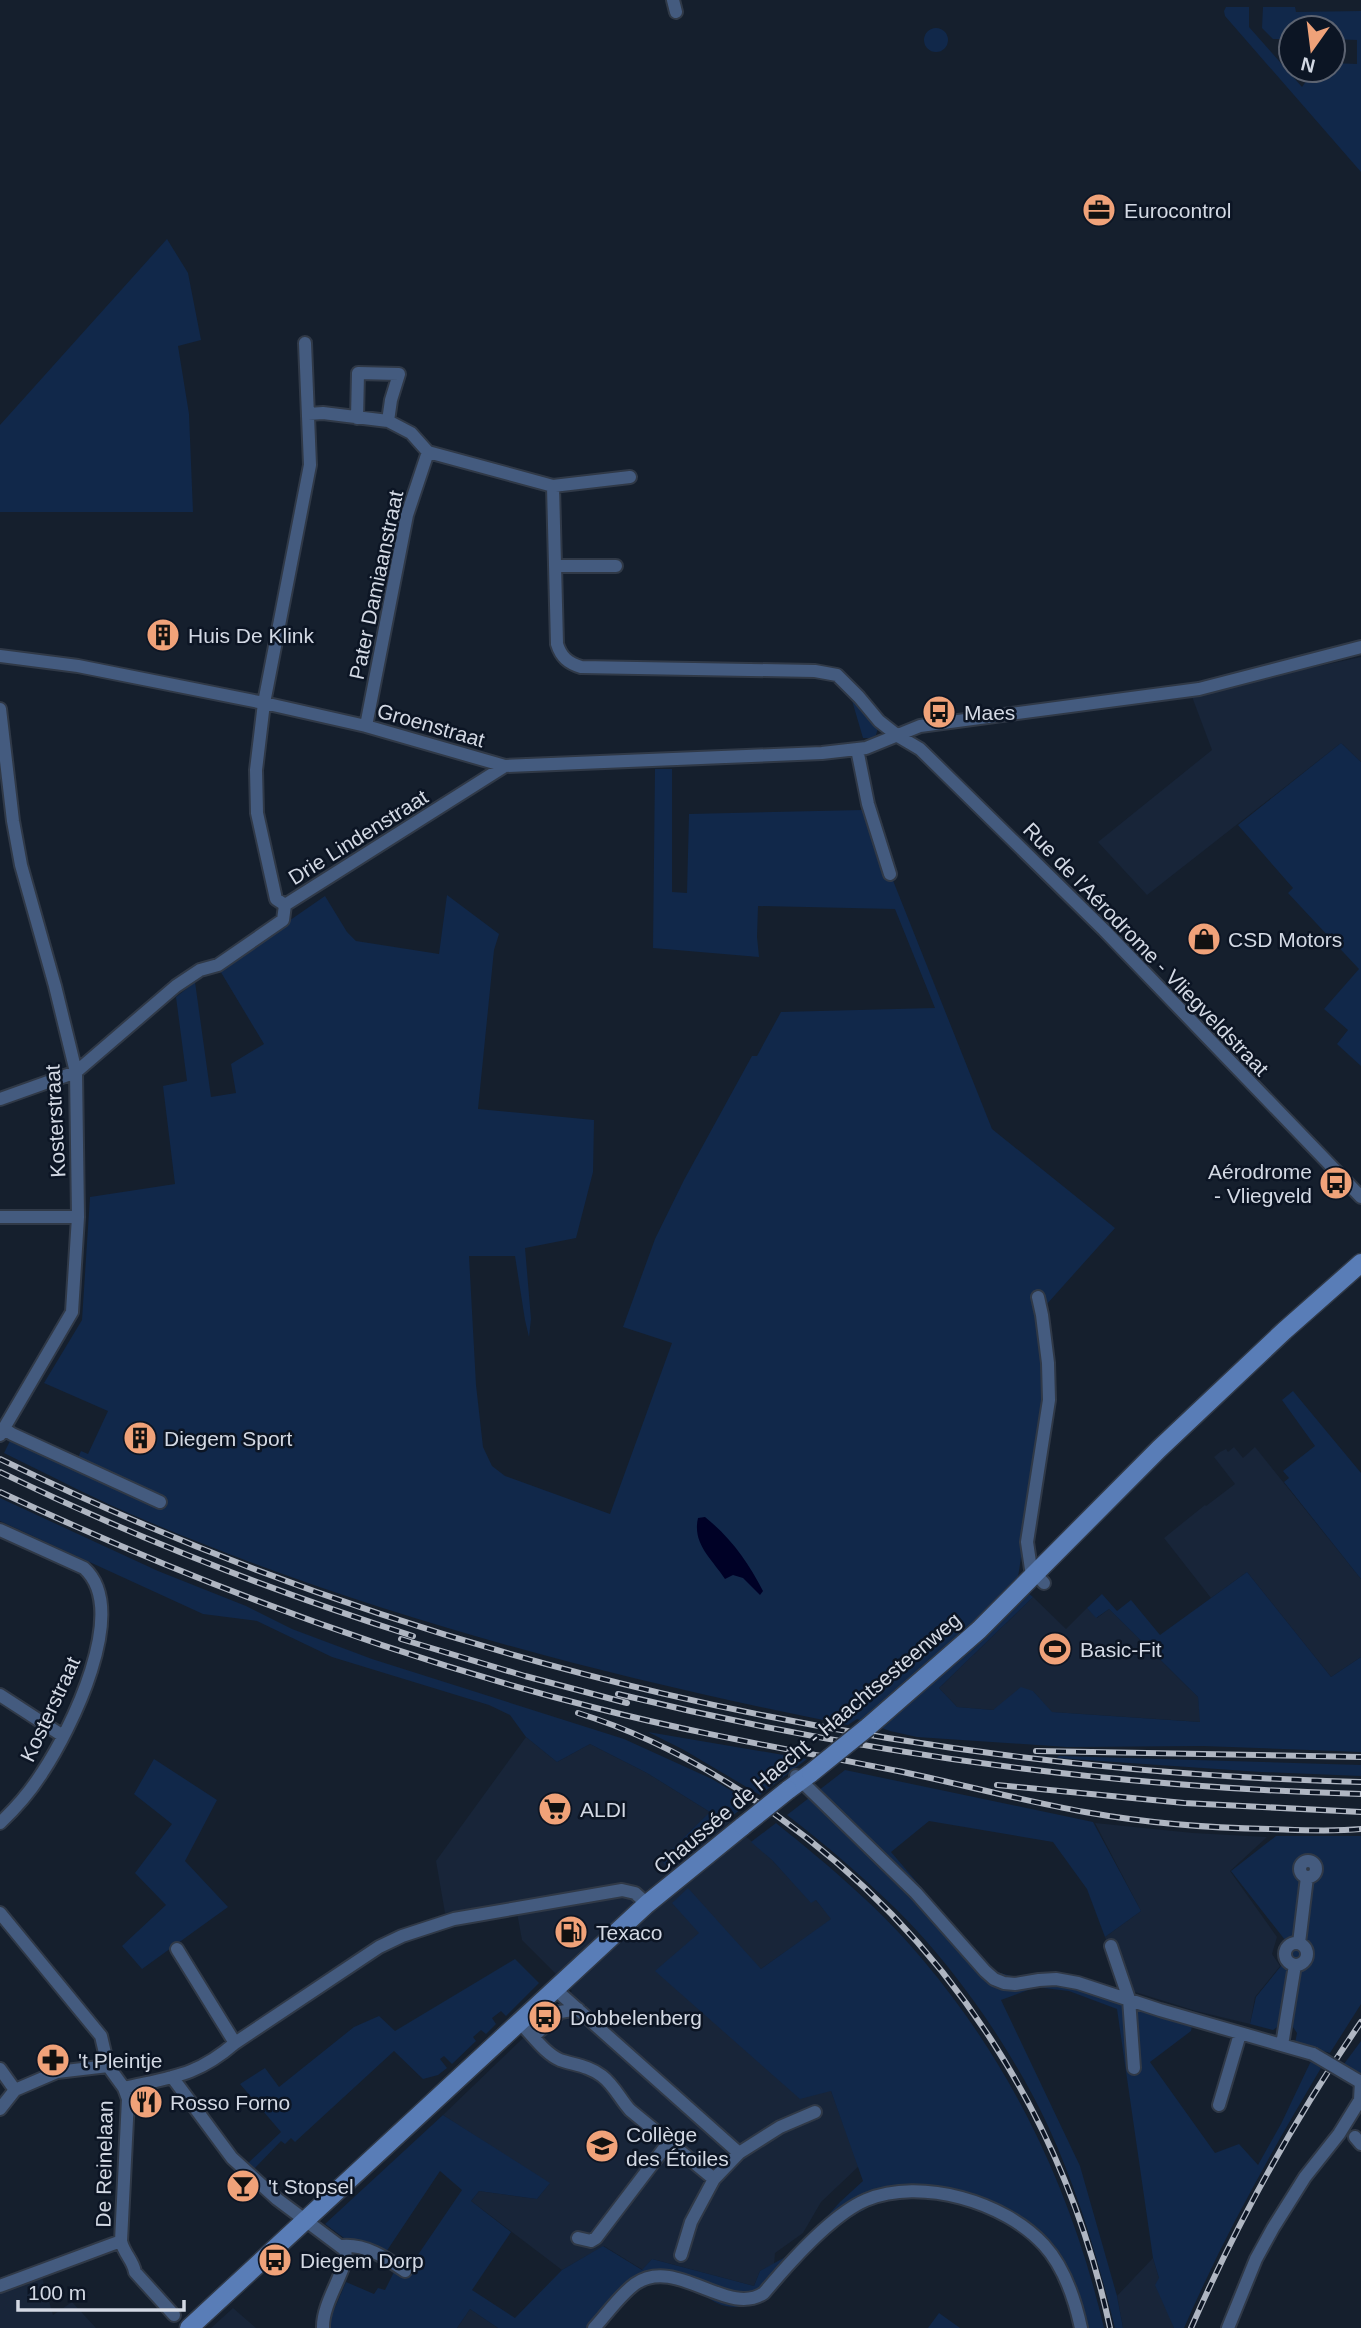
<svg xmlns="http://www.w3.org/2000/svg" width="1361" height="2328" viewBox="0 0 1361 2328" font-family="Arial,sans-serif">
<rect width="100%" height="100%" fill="#151f2d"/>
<!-- built -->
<path fill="#182539" d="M1361,657V762L1341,743L1147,895L1098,842L1212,750L1191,694Z
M1234,1447L1243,1458L1255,1447L1361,1579V1657L1331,1677L1247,1572L1211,1598L1164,1538L1205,1505L1206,1506L1235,1484L1214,1457L1220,1452L1226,1449L1228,1452Z
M1033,1597L1066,1629L1087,1608L1097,1618L1109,1609L1198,1697L1201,1722L1051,1712L1033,1691L993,1710L957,1707L939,1688Z
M526,1737L557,1762L590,1744L647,1773L718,1817L727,1819L772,1860L811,1902L816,1900L832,1919L761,1969L699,1933L831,2091L859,2166L821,2202L803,2233L775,2253L774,2265L760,2271L754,2286L652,2259L643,2270L604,2246L562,2270L471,2201L479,2191L537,2199L549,2184L443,2115L572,1991L557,1978L555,1973L522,1940L515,1902L445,1913L436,1861Z
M1095,1823L1193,1833L1267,1837L1230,1871L1277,1937L1272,1954L1280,1966L1255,1997L1250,2024L1196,2011L1122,1988L1105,1937L1141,1911Z
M1153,2258L1174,2328H1123L1117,2296Z
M41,2274L53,2315L72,2302L96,2328H0V2289Z
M233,2308L256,2328H211Z
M470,2309L498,2328H457Z"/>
<!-- green -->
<path fill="#11284a" d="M1226,7H1249V27L1302,87L1314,70H1333V63L1357,64V40L1333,39V28H1291V39H1273L1262,28L1263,7H1295L1296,12L1361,11V172L1225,16L1224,11Z
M924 40a12 12 0 1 1 24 0a12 12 0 1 1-24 0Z
M167,239L188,273L201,340L178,346L189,414L193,512H0V425Z
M853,695L878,728L876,735L871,738H863L851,697Z
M1341,743L1361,762V1066L1337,1044L1348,1030L1324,1009L1359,969L1288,893L1293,888L1238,825Z
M655,769H672V892L687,893L689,814L862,810L867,807L875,819L894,883L992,1129L1115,1228L1038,1314L1045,1400L1017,1584L1033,1597L939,1688L957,1707L993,1710L1021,1687L1033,1691L1052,1712L1200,1722L1198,1697L1109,1609L1096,1618L1087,1608L1102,1594L1117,1611L1131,1600L1160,1635L1247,1572L1331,1677L1361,1657V1752L1203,1746L1067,1747L917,1737L890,1731L857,1719L848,1725C610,1678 372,1616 147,1521C99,1501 51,1476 4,1453L15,1431L77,1460L81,1451L88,1454L108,1411L44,1383L82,1320L90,1197L175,1184L163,1086L187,1081L176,997L195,982L211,1097L236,1093L231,1064L264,1044L219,969L325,896L347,932L356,941L439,954L447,895L499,934L494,950L478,1109L594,1120L593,1172L576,1238L525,1248L531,1319L529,1337L525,1320L515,1256H469L476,1385L483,1447L492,1466L505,1476L610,1514L672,1343L623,1327L655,1239L684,1180L752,1056H757L781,1012L935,1008L895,909L758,906L757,937L759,957L653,948Z
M1293,1391L1361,1473V1579L1284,1482L1289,1478L1283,1471L1315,1446L1282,1400Z
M0,1498L158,1571L246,1606L292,1629L372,1659L624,1739L712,1779L750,1802L667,1867L661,1860L710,1812L647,1773L590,1744L557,1762L526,1737L510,1715L489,1705L332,1657L257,1621L203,1614L0,1521Z
M648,1732L807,1759L760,1795L684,1750Z
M1059,1756L1361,1765V1776L1261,1772L1057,1758Z
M154,1759L217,1800L185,1861L228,1907L142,1969L122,1946L166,1905L135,1873L172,1824L134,1794Z
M845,1770L1093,1822L1141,1911L1105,1937L1087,1889L1053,1842L929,1821L891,1852L993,1971L1015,1977L1035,1974L1061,1975L1143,2010L1192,2026L1191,2031L1150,2062L1215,2153L1239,2144L1258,2165L1281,2124L1311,2061L1321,2068C1271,2152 1223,2238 1184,2328H1174L1155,2285L1159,2278L1153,2258L1117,2009L1069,1991L1036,1987L1001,2000L1080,2166L1117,2296L1123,2328H1115C1098,2259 1078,2191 1048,2126C1013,2051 955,1967 896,1909C861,1875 825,1844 787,1815Z
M776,1823C828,1865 881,1909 923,1960C1014,2068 1072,2192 1104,2328H1085L1067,2276L1004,2210L975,2196L948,2189L864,2199V2210C824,2229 795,2269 764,2301C752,2305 739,2309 726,2306C715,2304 707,2296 697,2291C683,2284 658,2277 643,2285C626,2294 613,2313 601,2328H498L470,2309L457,2328H320L327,2326L346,2282L374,2294L378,2288L385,2290L396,2268L405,2274L462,2190L440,2171L384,2255L348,2241L325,2224L443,2115L550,2183L537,2199L479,2191L471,2201L511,2232L472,2290L515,2318L562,2270L603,2246L642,2270L652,2259L754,2286L760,2271L796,2251L840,2202L863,2181L831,2091L800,2099L655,1971L699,1933L672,1903L688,1888L761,1969L831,1919L816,1900L811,1903L772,1860L751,1842Z
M1276,1836H1361V2004L1330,2053L1295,2043L1297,2033L1293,2027L1280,2025L1273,2030L1250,2024L1256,1997L1281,1966L1278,1953L1285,1940L1231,1871Z
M515,1959L539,1983L506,2016L501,2011L492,2018L496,2024L486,2034L481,2030L473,2037L476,2041L452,2064L444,2056L440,2059L447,2068L438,2075L423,2079L394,2051L295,2142L291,2138L285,2144L281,2141L253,2170L247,2164L281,2132L240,2084L265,2068L279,2087L354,2027L379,2016L395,2031Z
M1361,2041V2075L1344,2064Z
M939,2313L960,2328H928Z"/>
<!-- water -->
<path fill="#000126" d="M705,1517C731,1538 748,1562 763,1591L760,1595L743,1578L733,1575L725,1579C712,1559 692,1544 698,1518Z"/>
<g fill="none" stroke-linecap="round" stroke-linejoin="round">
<defs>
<path id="street" d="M673,0L676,12
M308,414L323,413L388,421L411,433L428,452L553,486L557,644C561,657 568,663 581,667L815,671L837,675L859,697L879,721L898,736L920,749L1104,930L1361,1197
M357,418L358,373L399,374L391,400L388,421
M553,486L630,477
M556,566H616
M0,656L78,666L264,703L366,726L505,766L822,753L866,748L920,726L1199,689L1361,647
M0,709L13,821L21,865L55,986L76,1072L78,1217L72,1312L0,1435
M366,726L407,515L428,452
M857,749L868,804L890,874
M285,905L276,899L257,813L256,770L264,703L310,465L305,343
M0,1099L76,1072L176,986L200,970L218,965L283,920L285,905L505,766
M0,1217H78
M1038,1297L1042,1315L1048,1363L1049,1400L1027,1542L1031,1569L1044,1583
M3,1428L12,1434L160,1502
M0,1530L84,1568C131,1610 70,1731 42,1773C30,1792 16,1808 0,1823
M0,1695L63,1736
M796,1776L916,1893L985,1971L994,1979L1004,1983L1015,1984L1039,1980L1056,1979L1078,1983L1160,2010L1313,2054
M1300 1869a8 8 0 1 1 16 0a8 8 0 1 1-16 0Z
M0,1913L101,2036L108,2066
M1299,1943L1307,1877
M1285 1954a11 11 0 1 1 22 0a11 11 0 1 1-22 0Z
M1111,1946L1129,1999L1134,2068
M177,1949L235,2043
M519,2022C532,2034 544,2053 560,2060C575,2065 589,2066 602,2076C614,2085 620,2099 630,2110L714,2179L739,2153L555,1989
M534,2036L560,2012L578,2009
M1282,2045L1295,1965
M0,2069L15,2090
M172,2077L232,2158L277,2199L345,2250C350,2267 322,2301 323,2328
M124,2088C172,2077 197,2076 235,2043L379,1947L402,1936L454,1919L622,1890L635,1893L647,1904
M1219,2105L1240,2034
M0,2109L15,2090L57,2072L108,2066L124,2088L128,2099L121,2241L0,2286
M1355,2137L1361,2144
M739,2153L780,2127L815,2112
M578,2238L591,2241L596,2238L669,2142
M121,2241C124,2254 133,2260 135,2272L174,2315
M342,2246C366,2244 386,2258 405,2271
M681,2255L691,2222L714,2179
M594,2328C607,2314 620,2295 635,2284C676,2255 728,2318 764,2293C789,2263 831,2215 866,2200C921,2177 1005,2202 1044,2245C1064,2267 1075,2300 1081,2328
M1228,2328L1256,2259L1273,2228L1305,2177L1339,2134L1360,2100L1361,2081"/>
<path id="secondary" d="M868,1727L979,1630L1159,1449L1284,1331L1361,1263
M788,1790L811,1773
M189,2328L647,1904L743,1826"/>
</defs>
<!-- street casing -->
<use href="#street" stroke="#303947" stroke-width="16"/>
<!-- secondary casing -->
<use href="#secondary" stroke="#303947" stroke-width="21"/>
<!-- street -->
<use href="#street" stroke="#445b7f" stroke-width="12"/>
<!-- secondary -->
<use href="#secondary" stroke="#597db7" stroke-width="18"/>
<defs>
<path id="rail" d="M0,1459C424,1666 891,1770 1361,1782
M0,1472C133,1537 272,1591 413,1636
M0,1492C193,1582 393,1657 600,1709C698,1734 798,1751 898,1771C961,1784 1023,1801 1085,1812C1146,1823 1207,1828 1269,1829C1299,1830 1330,1832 1361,1829
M401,1639L525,1676L627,1703
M618,1694C862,1754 1110,1787 1361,1794
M578,1713C649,1735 716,1772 776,1815C949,1938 1066,2121 1110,2328
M1036,1751L1361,1757
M997,1785L1184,1803L1361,1812
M1191,2328C1238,2221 1295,2118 1361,2022"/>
</defs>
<!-- rail casing -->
<use href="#rail" stroke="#afb6c2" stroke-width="6"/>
<!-- rail -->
<use href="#rail" stroke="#0c1524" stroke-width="3.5" stroke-dasharray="10" stroke-linecap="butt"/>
<defs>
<path id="street-bridge" d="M1313,2054L1357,2080"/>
<path id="secondary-bridge" d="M811,1773L868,1727
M743,1826L788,1790"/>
</defs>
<!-- street-bridge casing -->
<use href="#street-bridge" stroke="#303947" stroke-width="16" stroke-linecap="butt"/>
<!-- secondary-bridge casing -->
<use href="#secondary-bridge" stroke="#303947" stroke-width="21" stroke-linecap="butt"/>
<!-- street-bridge -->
<use href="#street-bridge" stroke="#445b7f" stroke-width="12"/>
<!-- secondary-bridge -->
<use href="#secondary-bridge" stroke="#597db7" stroke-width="18"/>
</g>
<!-- icons -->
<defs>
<symbol id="office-disc" viewBox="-11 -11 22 22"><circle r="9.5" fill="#f0a279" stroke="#0c1524"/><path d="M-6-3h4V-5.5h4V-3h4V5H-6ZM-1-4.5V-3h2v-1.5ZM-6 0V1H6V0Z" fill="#111"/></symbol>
<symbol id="building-disc" viewBox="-11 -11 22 22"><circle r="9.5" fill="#f0a279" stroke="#0c1524"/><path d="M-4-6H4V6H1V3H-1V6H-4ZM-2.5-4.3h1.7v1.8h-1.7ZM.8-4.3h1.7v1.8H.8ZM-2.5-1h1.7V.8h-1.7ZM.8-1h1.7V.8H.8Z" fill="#111"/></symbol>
<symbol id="bus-disc" viewBox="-11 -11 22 22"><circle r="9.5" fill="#f0a279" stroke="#0c1524"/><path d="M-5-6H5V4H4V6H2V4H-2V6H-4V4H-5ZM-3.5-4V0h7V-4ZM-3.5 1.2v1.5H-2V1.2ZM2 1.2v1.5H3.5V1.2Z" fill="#111"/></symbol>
<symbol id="shop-disc" viewBox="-11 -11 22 22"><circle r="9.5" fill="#f0a279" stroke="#0c1524"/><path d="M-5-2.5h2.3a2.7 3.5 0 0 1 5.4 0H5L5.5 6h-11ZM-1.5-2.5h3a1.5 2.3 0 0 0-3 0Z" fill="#111"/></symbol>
<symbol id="stadium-disc" viewBox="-11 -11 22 22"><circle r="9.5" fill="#f0a279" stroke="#0c1524"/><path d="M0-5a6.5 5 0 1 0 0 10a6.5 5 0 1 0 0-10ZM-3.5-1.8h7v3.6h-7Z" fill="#111"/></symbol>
<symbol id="supermarket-disc" viewBox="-11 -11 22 22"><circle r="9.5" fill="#f0a279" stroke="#0c1524"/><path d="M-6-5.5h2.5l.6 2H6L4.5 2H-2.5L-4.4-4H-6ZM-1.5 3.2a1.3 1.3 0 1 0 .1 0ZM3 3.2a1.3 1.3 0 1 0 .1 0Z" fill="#111"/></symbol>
<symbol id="fuel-disc" viewBox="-11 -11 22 22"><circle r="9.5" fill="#f0a279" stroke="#0c1524"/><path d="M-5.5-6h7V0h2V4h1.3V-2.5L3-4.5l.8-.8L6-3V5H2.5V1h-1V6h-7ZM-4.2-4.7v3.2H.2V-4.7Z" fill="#111"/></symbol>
<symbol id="pharmacy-disc" viewBox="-11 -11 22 22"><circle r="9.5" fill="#f0a279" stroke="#0c1524"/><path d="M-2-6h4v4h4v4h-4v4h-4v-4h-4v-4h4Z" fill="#111"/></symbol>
<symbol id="restaurant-disc" viewBox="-11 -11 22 22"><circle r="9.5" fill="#f0a279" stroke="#0c1524"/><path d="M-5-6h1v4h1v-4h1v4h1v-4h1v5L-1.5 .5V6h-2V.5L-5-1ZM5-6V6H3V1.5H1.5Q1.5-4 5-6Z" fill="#111"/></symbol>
<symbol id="school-disc" viewBox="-11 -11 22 22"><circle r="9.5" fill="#f0a279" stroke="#0c1524"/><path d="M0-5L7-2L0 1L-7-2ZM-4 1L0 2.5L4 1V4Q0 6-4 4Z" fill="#111"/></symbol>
<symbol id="bar-disc" viewBox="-11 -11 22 22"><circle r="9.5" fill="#f0a279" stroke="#0c1524"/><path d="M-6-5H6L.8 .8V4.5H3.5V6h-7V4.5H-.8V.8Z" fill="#111"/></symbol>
</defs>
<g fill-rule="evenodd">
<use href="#office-disc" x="1080" y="191" width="38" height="38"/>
<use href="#building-disc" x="144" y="616" width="38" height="38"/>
<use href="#bus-disc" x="920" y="693" width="38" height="38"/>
<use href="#shop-disc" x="1185" y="920" width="38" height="38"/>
<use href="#bus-disc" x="1317" y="1164" width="38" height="38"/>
<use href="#building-disc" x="121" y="1419" width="38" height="38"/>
<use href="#stadium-disc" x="1036" y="1630" width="38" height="38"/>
<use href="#supermarket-disc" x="536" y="1790" width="38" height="38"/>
<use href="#fuel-disc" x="552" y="1913" width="38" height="38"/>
<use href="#bus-disc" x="526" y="1998" width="38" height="38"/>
<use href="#pharmacy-disc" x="34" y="2041" width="38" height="38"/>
<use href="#restaurant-disc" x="127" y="2083" width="38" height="38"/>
<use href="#school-disc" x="583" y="2127" width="38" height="38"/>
<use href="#bar-disc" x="224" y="2167" width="38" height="38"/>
<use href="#bus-disc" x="256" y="2241" width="38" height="38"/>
</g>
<g text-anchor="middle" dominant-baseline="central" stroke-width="5" stroke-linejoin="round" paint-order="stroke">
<!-- poi labels -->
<g font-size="21" fill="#d3d9e4" stroke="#0c1524" text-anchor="start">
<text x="1124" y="210">Eurocontrol</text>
<text x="188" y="635">Huis De Klink</text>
<text x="964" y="712">Maes</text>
<text x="1228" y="939">CSD Motors</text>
<text x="1312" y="1171" text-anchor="end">Aérodrome<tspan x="1312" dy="24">- Vliegveld</tspan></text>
<text x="164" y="1438">Diegem Sport</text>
<text x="1080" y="1649">Basic-Fit</text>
<text x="580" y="1809">ALDI</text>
<text x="596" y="1932">Texaco</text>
<text x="570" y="2017">Dobbelenberg</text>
<text x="78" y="2060">'t Pleintje</text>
<text x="170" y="2102">Rosso Forno</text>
<text x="626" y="2134">Collège<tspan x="626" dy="24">des Étoiles</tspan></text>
<text x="268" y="2186">'t Stopsel</text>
<text x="300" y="2260">Diegem Dorp</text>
</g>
<!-- street labels -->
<g font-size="21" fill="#d3d9e4" stroke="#0c1524">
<text transform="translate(376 585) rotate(-78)">Pater Damiaanstraat</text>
<text transform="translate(431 725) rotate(16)">Groenstraat</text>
<text transform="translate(358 837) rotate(-32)">Drie Lindenstraat</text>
<text transform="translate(1146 949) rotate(46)">Rue de l'Aérodrome - Vliegveldstraat</text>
<text transform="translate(55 1121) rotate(-93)">Kosterstraat</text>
<text transform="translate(50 1709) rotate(-65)">Kosterstraat</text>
<text transform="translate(807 1743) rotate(-40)">Chaussée de Haecht - Haachtsesteenweg</text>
<text transform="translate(104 2164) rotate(-89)">De Reinelaan</text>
</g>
</g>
<!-- north arrow -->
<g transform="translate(1312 49) rotate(194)"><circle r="33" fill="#0c1524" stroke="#5c6371" stroke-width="2"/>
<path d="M0-5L12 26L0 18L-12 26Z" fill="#f0a279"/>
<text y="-10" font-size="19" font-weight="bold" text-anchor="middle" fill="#d3d9e4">N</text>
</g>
<!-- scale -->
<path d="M18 2300v10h166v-10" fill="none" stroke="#d3d9e4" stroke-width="3.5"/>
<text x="28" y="2300" font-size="21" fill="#d3d9e4" stroke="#0c1524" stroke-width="5" paint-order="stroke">100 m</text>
</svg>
